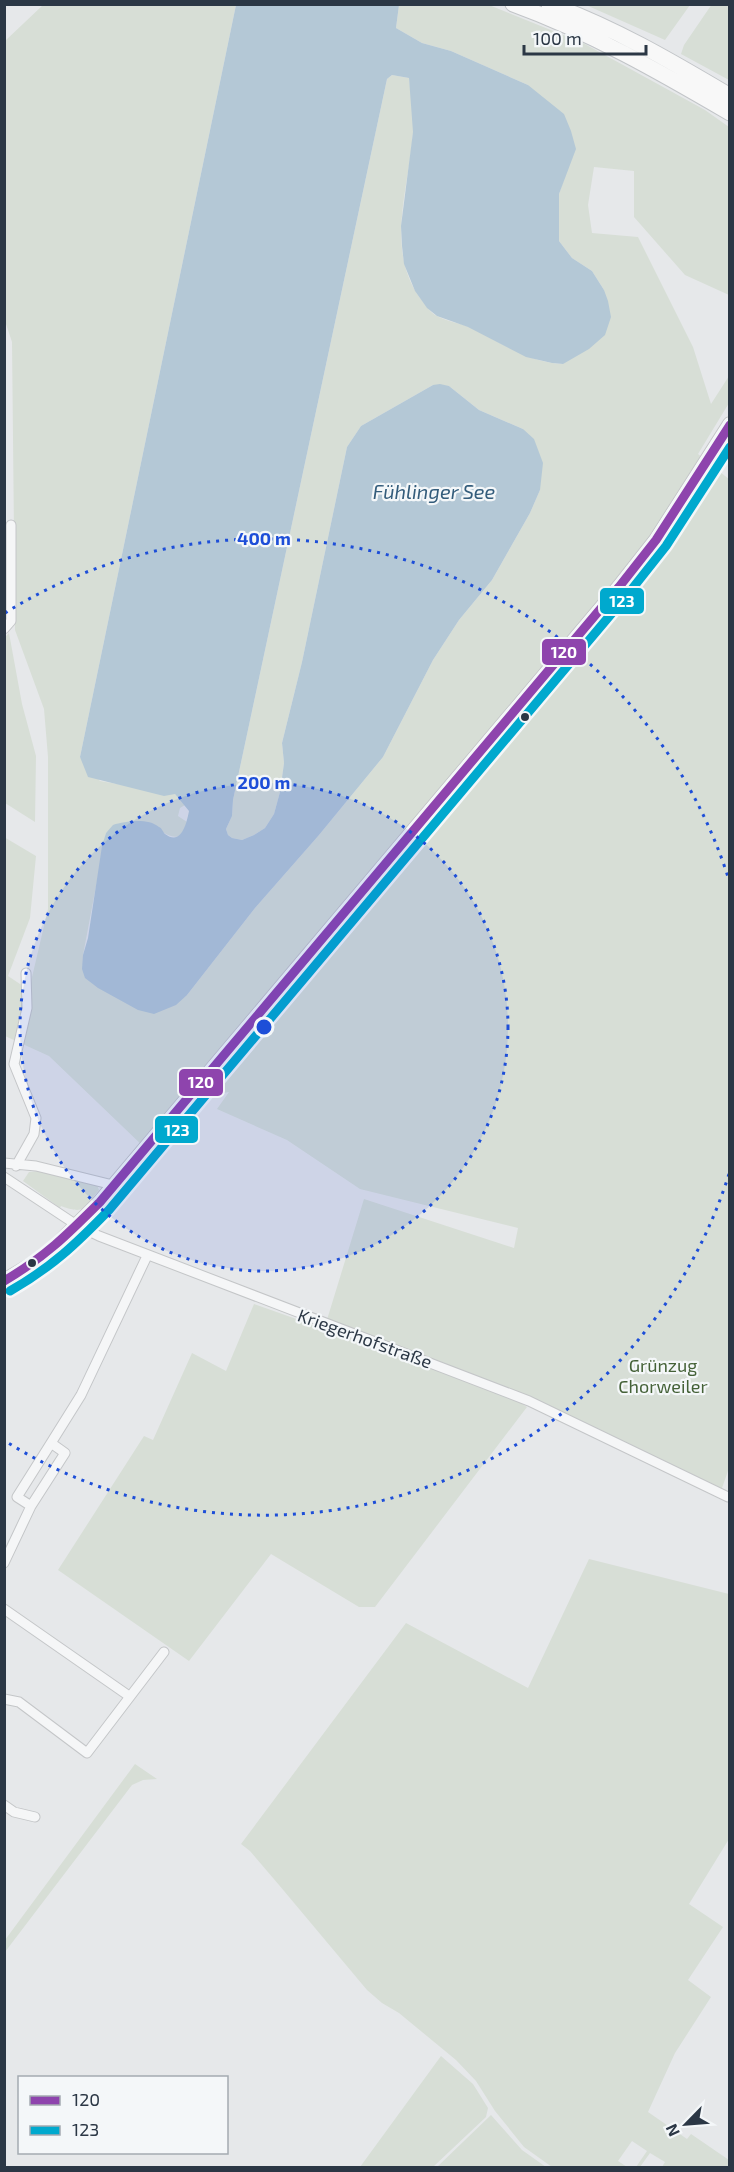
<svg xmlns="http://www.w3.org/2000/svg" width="734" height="2172" viewBox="0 0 734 2172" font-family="'Exo 2',sans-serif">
<rect width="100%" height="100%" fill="#e6e8ea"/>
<!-- green -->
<path fill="#d7ded6" d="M712,4L729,5V80L681,54L684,45Z
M43,5H236L80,757L100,781L175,794L185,805L180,808L178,816L187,822C180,852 161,828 146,823C131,817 118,825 106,833L83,955L187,995L255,908L319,835L383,757L433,660L459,620L492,580L530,513L540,490L523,429L479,410L449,386L433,385L361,426L347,447L302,662L282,743L284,763L280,792L274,814L265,828L254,835L242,840L232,838L228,835L226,829L232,816L233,800L387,79L392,75L409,78C411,96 415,115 413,133C409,188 385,249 420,298C425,304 429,311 435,315C447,322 462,323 474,329C503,344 530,363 563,364L604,290L592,271L572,258L559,241V194L566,173L528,85L451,51L422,43L396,28L399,5H489L583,43L705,110L729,127V295L685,275L634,217V171L594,167L588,205L592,233L638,237L693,347L711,404L729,376V403L698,454L730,480V1465L721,1491L580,1422L326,1323L364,1199L514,1248L518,1228L360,1189L287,1140L217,1109L229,1092L182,1100L145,1148L49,1056L5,1036L4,837L36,856L30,918L8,976L29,990L48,909V757L44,709L15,630L12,342L4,318L5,41Z
M586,5L690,4V5L665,40Z
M9,633L22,704L36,756L35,822L5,803L4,638Z
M39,1171L97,1185L99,1190C83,1208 86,1215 61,1206L60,1208L23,1181L29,1172Z
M254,1304L426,1365L516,1400L527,1407L375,1607H359L271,1554L189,1661L58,1570L144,1436L153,1440L192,1353L226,1371Z
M589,1559L729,1594V1839L689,1904L723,1927L688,1980L711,1997L675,2053L648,2112L687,2139L691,2134L729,2160V2167H662L665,2162L650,2153L640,2167H636L647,2151L632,2141L618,2161L627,2167H552L524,2147L495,2111L476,2081L456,2060L399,2013L382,2003L367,1990L279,1885L250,1851L241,1844L406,1623L528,1688Z
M135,1764L157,1779L143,1780L132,1785L5,1952V1940Z
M441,2056L473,2084L488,2108L486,2117L433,2167H360Z
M491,2115L522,2150L546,2167H437Z"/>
<!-- water -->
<path fill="#b4c8d6" d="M236,5H399L396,28L422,43L451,51L528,85L564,114L571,131L576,149L559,194V241L572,258L592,271L604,290L608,301L611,317L605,335L589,349L563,364L552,363L526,357L468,327L437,316L427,308L415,291L404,264L402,246L401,226L413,132L409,78L392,75L387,79L233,800L232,816L226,829L228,835L232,838L242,840L254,835L265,828L274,814L280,792L284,763L282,743L302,662L347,447L361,426L433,385L440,384L449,386L479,410L523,429L534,439L543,463L540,490L530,513L492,580L459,620L433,660L383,757L319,835L255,908L187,995L176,1005L154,1014L138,1010L98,988L85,978L82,969L83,955L88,938L102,846L106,833L113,825C126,821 148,818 159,827C162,828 163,832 165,834C182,847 187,821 189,811L175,794L164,796L88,777L80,757Z"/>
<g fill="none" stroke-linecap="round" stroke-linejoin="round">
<defs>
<path id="minor" d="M4,629L11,621V525
M4,1163L36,1166L113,1185
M16,1166L34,1134L36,1118L14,1064L27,1008L26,973
M4,1177L78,1226L99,1236L529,1401L728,1497
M31,1506L17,1497L51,1443
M4,1563L31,1506L65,1453L51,1443L81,1395L147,1256
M4,1609L129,1696
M4,1699L19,1702L87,1753L164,1652
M4,1805L14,1812L35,1817"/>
<path id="secondary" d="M4,1281L33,1264L55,1247L100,1202L619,587L656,540L730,424"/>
<path id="primary" d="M513,4C590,32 660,72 730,113
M549,4C613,27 671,61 730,96"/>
</defs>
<!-- minor casing -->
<use href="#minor" stroke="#c4c6c8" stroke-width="11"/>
<!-- secondary casing -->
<use href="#secondary" stroke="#c4c6c8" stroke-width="16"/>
<!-- primary casing -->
<use href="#primary" stroke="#c2c5c8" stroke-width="17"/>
<!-- minor -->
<use href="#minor" stroke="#f5f6f7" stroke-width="9"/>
<!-- secondary -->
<use href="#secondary" stroke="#f8f8f8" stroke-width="14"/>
<!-- primary -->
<use href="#primary" stroke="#f8f8f8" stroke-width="15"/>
<defs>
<path id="bus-1" d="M4,1281C45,1257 67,1235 100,1202L619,587L656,540L730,425"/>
<path id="bus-2" d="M10,1291C52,1267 76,1244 109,1210L628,594L666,546L730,447"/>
</defs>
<!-- bus-1 casing -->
<use href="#bus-1" stroke="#f4f7f9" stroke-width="14"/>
<!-- bus-2 casing -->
<use href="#bus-2" stroke="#f4f7f9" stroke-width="14"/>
<!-- bus-1 -->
<use href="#bus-1" stroke="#8e44ad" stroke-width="9"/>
<!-- bus-2 -->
<use href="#bus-2" stroke="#00a9ce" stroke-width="9"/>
</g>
<!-- distance rings -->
<circle cx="264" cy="1027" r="244" fill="#1d4ed8" fill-opacity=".12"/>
<g fill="none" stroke="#1d4ed8" stroke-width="3" stroke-dasharray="3 6">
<circle cx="264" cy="1027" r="244"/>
<path d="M729 1174A488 488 0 0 1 5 1441M5 613A488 488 0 0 1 729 880"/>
</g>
<!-- markers -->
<g fill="#2b3745" stroke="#f4f7f9" stroke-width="2">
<circle cx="525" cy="717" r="5"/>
<circle cx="32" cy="1263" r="5"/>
</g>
<g text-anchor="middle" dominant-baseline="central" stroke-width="4.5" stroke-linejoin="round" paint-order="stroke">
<!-- street labels -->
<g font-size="18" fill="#2b3745" stroke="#f4f7f9">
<text transform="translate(365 1338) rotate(20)">Kriegerhofstraße</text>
</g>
<!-- park labels -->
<g font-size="18" fill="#446137" stroke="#f4f7f9">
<text x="663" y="1365">Grünzug<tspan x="663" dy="21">Chorweiler</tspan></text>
</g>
<!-- water labels -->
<g font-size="20" font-style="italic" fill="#335c7b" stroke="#f4f7f9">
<text x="434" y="491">Fühlinger See</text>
</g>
</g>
<circle cx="264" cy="1027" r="9" fill="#1d4ed8" stroke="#f4f7f9" stroke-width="3"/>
<g font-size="18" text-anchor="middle" font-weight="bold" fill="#1d4ed8" stroke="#f4f7f9" stroke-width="4.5" stroke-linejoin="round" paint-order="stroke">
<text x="264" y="545">400 m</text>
<text x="264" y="789">200 m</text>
</g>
<g stroke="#f4f7f9" stroke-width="2">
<rect x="599" y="587" width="46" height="28" rx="6" fill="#00a9ce"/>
<rect x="541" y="638" width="46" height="28" rx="6" fill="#8e44ad"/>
<rect x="178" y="1068" width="46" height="29" rx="6" fill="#8e44ad"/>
<rect x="154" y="1115" width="45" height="29" rx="6" fill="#00a9ce"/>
</g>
<g font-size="16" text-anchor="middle" font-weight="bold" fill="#fff">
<text x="622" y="607">123</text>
<text x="564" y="658">120</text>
<text x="201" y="1088">120</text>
<text x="177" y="1136">123</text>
</g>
<!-- border -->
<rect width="734" height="2172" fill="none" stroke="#2b3745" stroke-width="12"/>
<!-- legend -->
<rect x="18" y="2076" width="210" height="78" fill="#f4f7f9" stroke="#a4aab1" stroke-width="1.5"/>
<rect x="30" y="2096" width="30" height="9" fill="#8e44ad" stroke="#a4aab1" stroke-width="1.5"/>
<text x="72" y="2106" font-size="18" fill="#2b3745">120</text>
<rect x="30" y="2126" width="30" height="9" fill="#00a9ce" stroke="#a4aab1" stroke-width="1.5"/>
<text x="72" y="2136" font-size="18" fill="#2b3745">123</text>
<!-- north arrow -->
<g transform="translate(686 2124) rotate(245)" stroke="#f4f7f9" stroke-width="4.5" paint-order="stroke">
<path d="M0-4.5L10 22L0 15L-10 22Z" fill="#2b3745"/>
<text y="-9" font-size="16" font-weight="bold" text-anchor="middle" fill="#2b3745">N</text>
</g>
<!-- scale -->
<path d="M524 45v9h122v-9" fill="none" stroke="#2b3745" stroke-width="3"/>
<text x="533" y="45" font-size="18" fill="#2b3745" stroke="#f4f7f9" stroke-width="4.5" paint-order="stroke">100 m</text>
</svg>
